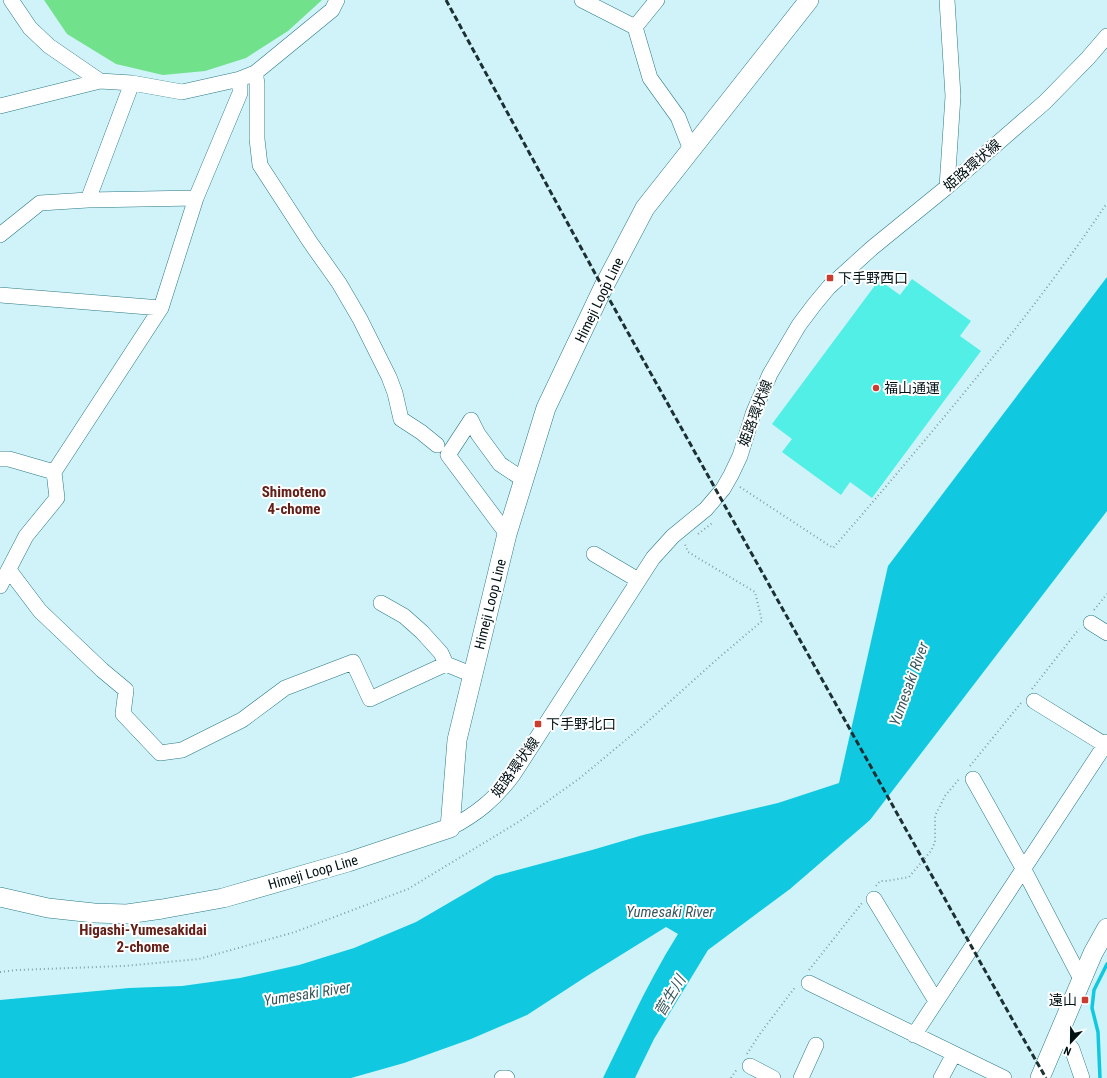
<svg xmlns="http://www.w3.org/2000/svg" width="1107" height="1078" viewBox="0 0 1107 1078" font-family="'Roboto Condensed','Noto Sans JP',sans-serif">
<rect width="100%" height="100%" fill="#cff3f9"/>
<!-- green -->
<path fill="#71e18b" d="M44,0H322L288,31L246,58L205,71L163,75L116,64L67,34Z"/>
<!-- water -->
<path fill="#10c9e0" d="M1107,277V511L870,820L790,889L708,950L654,1039L635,1078H603C627,1029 649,980 678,934L666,927L587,976L527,1015L471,1039L404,1063L351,1078H0V1000L129,988L182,986L240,978L299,965L354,948L416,922L495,876L592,850L643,835L778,803L839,783L888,566Z"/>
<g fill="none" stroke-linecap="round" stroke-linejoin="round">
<!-- stream -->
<path stroke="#10c9e0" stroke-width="3.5" d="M1100,1078L1098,1032L1092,1008L1094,990L1107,964"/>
</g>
<!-- building -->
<path fill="#51efe6" d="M912,279L971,321L960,336L981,351L872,498L850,482L841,495L782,452L792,439L772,424L879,280L900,295Z"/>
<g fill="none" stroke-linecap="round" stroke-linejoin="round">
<defs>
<path id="minor" d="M11,0L30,28L49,46L100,81L132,83L182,92L240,79L255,73L332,10L337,0
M582,0L635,27L650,78L678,117L691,150
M947,0L953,96L947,187
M635,27L657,0
M255,73L257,83V139L260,165L310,242L339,283L360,319L389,377L395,393L401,419L421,432L437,445
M0,106L100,81
M88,200L132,83
M0,235L40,203L88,200L196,198
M0,295L161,308
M0,459H9L54,472
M507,534L448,455L471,420L478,434L500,464L524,480
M594,554L638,580
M9,570L40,611L102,670L126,690L123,714L160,753L182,750L242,720L285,688L353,662L370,699L446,664L473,675
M0,586L26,536L57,498L54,472L161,308L196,198L240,93V79
M381,603L404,616L422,632L441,653L446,664
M1091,623L1107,633
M1034,701L1107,746
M973,779L1023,868L1081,979
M450,828C477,814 495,799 513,775L653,558L673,536L706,509L723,489L731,475L740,456L753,414L770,374L799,325L814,305L829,287L872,248L947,187L1045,102L1088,58L1107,36
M874,899L936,1001
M809,983L1004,1078
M1059,1032L1072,1049L1082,1078
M914,1035L1107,742
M750,1066L773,1078
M502,1078H507
M801,1078L816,1045
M941,1078L954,1054"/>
<path id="major" d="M0,897L48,908L94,913L127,914L162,909L223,898L348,862L450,828L457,740L507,534L546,408L603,288L645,208L809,0
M1040,1078L1093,953L1107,928"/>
</defs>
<!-- minor casing -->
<use href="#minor" stroke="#2b7985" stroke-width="16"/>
<!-- major casing -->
<use href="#major" stroke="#2b7985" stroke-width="20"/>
<!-- path -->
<path stroke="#83a0a5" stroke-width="2" stroke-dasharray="1 3" stroke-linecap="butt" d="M740,487L833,548C869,507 905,464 940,422C999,351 1056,279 1107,203
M698,534L711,524L713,521
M1094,610L1107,594
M1032,689L1079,629
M970,766L1021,703
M876,886L880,881H887L909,877L931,851L935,842V816L945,796L960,778
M809,970L862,903
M0,972L17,970L124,966L199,959L295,932L408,889L520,821L580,778L645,724L715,661L762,621L755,592L688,552L685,544
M747,1054L759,1035L796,986
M731,1078L737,1069"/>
<!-- minor -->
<use href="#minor" stroke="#fff" stroke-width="15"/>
<!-- major -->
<use href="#major" stroke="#fff" stroke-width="19"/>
<!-- rail -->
<path stroke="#1c3033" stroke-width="3" stroke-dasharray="6 3" stroke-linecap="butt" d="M446,0L603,288L1016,1026L1046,1078"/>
</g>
<!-- markers -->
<g fill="#c93c2e" stroke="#fff" stroke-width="1.5">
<rect x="826" y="274" width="8" height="8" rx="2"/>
<circle cx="876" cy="388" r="4"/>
<rect x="534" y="720" width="8" height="8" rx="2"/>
<rect x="1081" y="996" width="8" height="8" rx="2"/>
</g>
<g text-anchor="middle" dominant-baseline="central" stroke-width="4" stroke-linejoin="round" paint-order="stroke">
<!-- street labels -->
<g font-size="14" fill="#001114" stroke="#fff">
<text transform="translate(972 165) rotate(-41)">姫路環状線</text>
<text transform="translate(599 300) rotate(-64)">Himeji Loop Line</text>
<text transform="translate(755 413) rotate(-69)">姫路環状線</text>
<text transform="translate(490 604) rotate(-76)">Himeji Loop Line</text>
<text transform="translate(515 767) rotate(-54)">姫路環状線</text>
<text transform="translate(313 872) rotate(-16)">Himeji Loop Line</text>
</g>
<!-- poi labels -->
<g font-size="14" fill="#001114" stroke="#fff" text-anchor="start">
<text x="838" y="278">下手野西口</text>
<text x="884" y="388">福山通運</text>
<text x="546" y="724">下手野北口</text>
<text x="1077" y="1000" text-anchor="end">遠山</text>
</g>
<!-- neighbourhood labels -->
<g font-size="15" font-weight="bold" fill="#642018" stroke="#fff">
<text x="294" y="492">Shimoteno<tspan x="294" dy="17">4-chome</tspan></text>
<text x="143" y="930">Higashi-Yumesakidai<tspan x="143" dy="17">2-chome</tspan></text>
</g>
<!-- water labels -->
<g font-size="15" font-style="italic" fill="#39595f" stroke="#fff">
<text transform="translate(909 684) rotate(-70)">Yumesaki River</text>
<text x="670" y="912">Yumesaki River</text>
<text transform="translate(307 994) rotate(-9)">Yumesaki River</text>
<text transform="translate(670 996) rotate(-59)">菅生川</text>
</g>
</g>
<!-- north arrow -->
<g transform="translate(1071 1042) rotate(202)" stroke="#ffffff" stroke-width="3" paint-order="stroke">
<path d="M0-3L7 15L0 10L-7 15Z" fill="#001114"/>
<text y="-6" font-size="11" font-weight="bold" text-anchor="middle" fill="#001114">N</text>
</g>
</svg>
